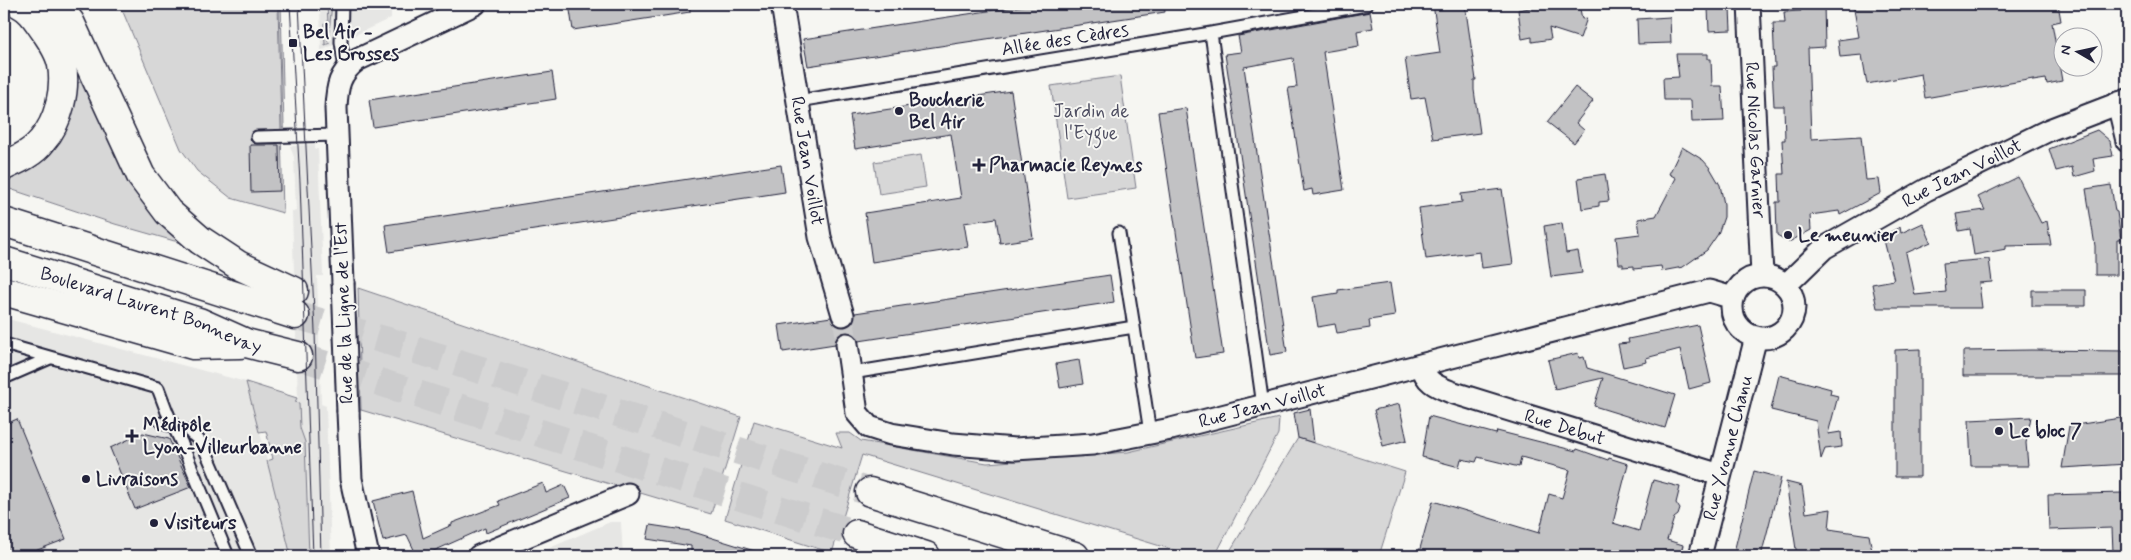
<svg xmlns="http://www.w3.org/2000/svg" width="2131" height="560" viewBox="0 0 2131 560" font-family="Mynerve,sans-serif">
<rect width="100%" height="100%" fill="#f6f6f2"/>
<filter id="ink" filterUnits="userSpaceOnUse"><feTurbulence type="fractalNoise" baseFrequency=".02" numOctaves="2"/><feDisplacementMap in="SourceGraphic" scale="10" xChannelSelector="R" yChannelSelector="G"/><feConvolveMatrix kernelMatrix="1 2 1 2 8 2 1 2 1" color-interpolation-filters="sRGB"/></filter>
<g filter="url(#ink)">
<!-- built -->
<path fill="#e6e6e4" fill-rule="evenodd" d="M320,4H403L391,10V18L321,51Z
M315,144V149H318L323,276H317L321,404L326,406L331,556H4V318L246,382L298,398L292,212L296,211L294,157L290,146ZM265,430L273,459L267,461L260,432Z
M610,522H621L623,556H531Z"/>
<!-- green -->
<path fill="#d7d7d7" stroke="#7c7c89" d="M117,4H278L283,213L231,198L197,171L181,149L123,12Z
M279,4H281L284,128H282Z
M327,4H332L328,41L330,43L325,45L324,23H328Z
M1120,76L1136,188L1067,198L1051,86Z
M80,82L85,84L185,244L115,224L4,187V175L75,84Z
M921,155L926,187L879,194L874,162Z
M358,288L741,417L711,514L361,410Z
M246,382L297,398L295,402L299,403L300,428L305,442L309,556H291L267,461L273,459L266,431L259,432Z
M1279,418L1278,434L1215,556H1193L862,455L832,553L725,519L754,421L842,448L836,433H850L861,441L987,463L1128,452Z
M1298,438L1405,472L1379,556H1227Z"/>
<!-- building -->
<path fill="#c2c2c4" stroke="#22223b" d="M569,4H690V12L573,30Z
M1034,4H1164L1165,12L808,66L803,39Z
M1433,4H1465L1476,80H1474V90L1480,133L1433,139L1425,97L1411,99L1405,58L1440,53Z
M1553,4H1579L1582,19L1587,18L1580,38L1549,28L1551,39L1532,42V37L1522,39L1518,10Z
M1800,4H1824L1825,47L1808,48L1811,139L1861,136L1866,180L1879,179L1881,193L1840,215L1839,211L1810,215L1811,230L1789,242L1777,235L1776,202H1780L1779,174H1784L1782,140H1785L1784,106H1774L1772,67H1775L1773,23H1785L1784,12L1801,11Z
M1853,4H2058L2061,21L2052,23L2062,81L2047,84L2046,79L2033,81V79L1925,98L1921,74L1867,84L1862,55L1840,57L1838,40L1859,37Z
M1708,8H1730L1731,30L1709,31Z
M1370,12L1373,28L1357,31L1359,46L1323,52L1344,190L1313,195L1312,189L1304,191L1288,88L1297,87L1293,58L1244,67L1287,352L1270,355L1225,54L1241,52L1238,36Z
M1670,17L1671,43L1638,44L1637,19Z
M1676,54H1708V59H1711L1712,86H1722L1724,121L1692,122L1691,100H1664L1663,78L1679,77Z
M552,72L556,99L373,127L369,100Z
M1575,87L1593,101L1576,123L1584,130L1574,143L1547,122Z
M1011,91L1033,238L1000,243L996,218L964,223L968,247L872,262L865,213L961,198L951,134L855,149L850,115Z
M1186,108L1223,354L1195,358L1158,112Z
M2097,130L2110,141L2113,156L2093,159L2095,171L2074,177L2072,167L2056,171L2049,149Z
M250,145H279L280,191L251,192Z
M1682,147L1703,160L1710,168L1720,185L1724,204V217L1718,234L1707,250L1683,267L1662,271L1661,266L1634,269V266L1623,267V264H1619L1616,237L1640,234L1638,219L1656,216L1676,178L1669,174Z
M781,165L785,192L389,252L385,225Z
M1605,174L1609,201L1599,202V206L1582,209L1578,178Z
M2018,177L2041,223L2047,221L2051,245L2006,246V249L1974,255L1970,229L1959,231L1956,214L1985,210L1978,197Z
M2111,185L2115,211L2117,212L2121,240H2117V275H2095V246L2086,189Z
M1502,189L1513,264L1482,268L1480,252L1426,259L1419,208L1462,202L1461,194Z
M1562,223L1566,253L1578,251L1582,273L1551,277L1544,226Z
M1923,223L1931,242L1906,253L1915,295L1946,292L1943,263L1989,259L1992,282L1979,283L1982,308H1877L1872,284L1894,280L1883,236L1900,227L1901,233Z
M1110,275L1114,302L859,341L852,333L845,332L839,335L835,344L783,352L779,325L831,317L835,324L846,327L852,323L855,313Z
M1390,283L1395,316L1369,320L1370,328L1337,333L1335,324L1318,327L1313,297L1338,293V290Z
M2032,290H2086V306H2032Z
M1698,325L1711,383L1689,389L1680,349L1646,358L1647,362L1623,367L1618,344L1629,343L1628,339Z
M1920,349V477H1895V350Z
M2031,350L2127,351V376H1963V351Z
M1578,353L1579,358L1584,357L1587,368L1675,395L1665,428L1594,406L1603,378L1555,389L1548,360Z
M1079,360L1083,384L1060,388L1056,364Z
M1779,375L1831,389L1830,394L1838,396L1828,434L1841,432L1842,447L1825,449L1821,459L1816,421L1771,410Z
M1399,404L1407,440L1383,446L1374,410Z
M1310,409L1314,443L1298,438L1294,413Z
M1429,416L1496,434L1497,431L1576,451L1577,449L1608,460L1609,458L1628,464L1613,523L1639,531L1653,480L1680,487L1676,503L1680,509L1678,515L1674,518L1667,540L1683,545L1680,556H1418L1433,501L1539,533L1549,494L1562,498L1570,470L1521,457L1519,467L1478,457L1476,462L1461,459L1459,467L1422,457Z
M2031,417L2026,443L2028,466H1971L1969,420Z
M2127,417L2123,443L2127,464L2062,468L2069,426Z
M17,419L66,539L35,551L37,556H4V425Z
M143,433L169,439L191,487L135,509L110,448Z
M1754,471L1781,478L1761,556H1733Z
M1786,482L1802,486L1806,513L1831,509L1829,529L1869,535L1873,556H1853L1852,553L1823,556H1797Z
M543,483L546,493L564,485L570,498L486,533L485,528L427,554L428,556H417L407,535L383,541L373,501L412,491L423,538L452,525V523L500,505L498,501Z
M2122,493V509H2127V552H2113L2112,528L2049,530L2048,495Z
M650,525L690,531L761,553V556H691V546L647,539Z"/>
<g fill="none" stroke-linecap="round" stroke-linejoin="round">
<!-- minor-tunnel -->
<path stroke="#cccccd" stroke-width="21" stroke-dasharray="21 11" stroke-linecap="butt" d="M843,315L847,344"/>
<!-- trunk-tunnel -->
<path stroke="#cccccd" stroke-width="28" stroke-dasharray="28 14" stroke-linecap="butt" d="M295,315L388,341L870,492
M298,356L857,534"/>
<defs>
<path id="service" d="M342,4L341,42L345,69
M1211,33L1263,406
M798,101L1211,33L1366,5
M257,137L337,135
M1119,233L1134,327
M4,344L158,388L167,412
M852,373L1134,327L1150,433
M4,378L50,358
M162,423C181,429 193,430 204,447L251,556
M181,442L228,556"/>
<g id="minor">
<path id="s1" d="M782,4L820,237L843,315"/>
<path id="s2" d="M1749,4L1762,275"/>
<path d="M2118,103L2127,141"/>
<circle cx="1763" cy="307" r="31"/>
<path d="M343,283L336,108C337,86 339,74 357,60L475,4"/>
<path id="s3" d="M1786,285L1824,248L1926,190L2049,130L2127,100"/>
<path id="s4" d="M847,344L857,413L869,427L891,434L953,444L1015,449L1093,444L1171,429L1709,291L1733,298"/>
<path id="s5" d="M1422,365C1425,382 1436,386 1451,392L1720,475"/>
<path d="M348,412L351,479L368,556"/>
<path d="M479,556L628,494"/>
<path id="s6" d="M1700,556L1756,337"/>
</g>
<g id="trunk">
<path d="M56,4L70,22L141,176L168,212L200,240L238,265L294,291"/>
<path d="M4,166C17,160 33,153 42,141C59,122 66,90 62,65C60,53 52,41 45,31C37,20 32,10 20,4"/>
<path d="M4,222L295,315"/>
<path id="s7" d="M4,261L199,322L246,343L298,356"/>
<path d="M4,291L193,345L240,344"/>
<path d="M870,492L1075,556"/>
<path d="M857,534L926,556"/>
</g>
</defs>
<!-- service casing -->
<use href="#service" stroke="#22223b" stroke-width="15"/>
<!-- minor casing -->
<use href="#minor" stroke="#22223b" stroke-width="25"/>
<!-- trunk casing -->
<use href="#trunk" stroke="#22223b" stroke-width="31"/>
<!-- service -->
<use href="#service" stroke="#f6f6f2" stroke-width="11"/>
<!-- minor -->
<use href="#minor" stroke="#f6f6f2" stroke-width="21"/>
<!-- trunk -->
<use href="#trunk" stroke="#f6f6f2" stroke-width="28"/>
<!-- tram -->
<path stroke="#22223b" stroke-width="1" d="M290,4L300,182L313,556
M299,4L315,331L321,556"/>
<defs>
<path id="service-bridge" d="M167,412L181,442"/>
<path id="minor-bridge" d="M343,283L348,412"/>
</defs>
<!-- service-bridge casing -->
<use href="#service-bridge" stroke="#22223b" stroke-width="15" stroke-linecap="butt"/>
<!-- minor-bridge casing -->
<use href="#minor-bridge" stroke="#22223b" stroke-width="25" stroke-linecap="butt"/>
<!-- service-bridge -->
<use href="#service-bridge" stroke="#f6f6f2" stroke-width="11"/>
<!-- minor-bridge -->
<use href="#minor-bridge" stroke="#f6f6f2" stroke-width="21"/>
</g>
</g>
<!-- markers -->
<g fill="#22223b" stroke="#f6f6f2" stroke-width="2">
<rect x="288" y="38" width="10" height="10" rx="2.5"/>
<circle cx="899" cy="111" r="5"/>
<path d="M976.5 157.5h5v5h5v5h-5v5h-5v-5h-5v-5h5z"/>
<circle cx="1788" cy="235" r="5"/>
<circle cx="1999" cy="431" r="5"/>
<path d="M129.5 428.5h5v5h5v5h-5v5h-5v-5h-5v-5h5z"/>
<circle cx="86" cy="479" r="5"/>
<circle cx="154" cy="523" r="5"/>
</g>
<g text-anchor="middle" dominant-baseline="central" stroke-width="4" stroke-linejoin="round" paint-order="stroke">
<!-- poi labels -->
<g font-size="19" font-weight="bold" fill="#22223b" stroke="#f6f6f2" text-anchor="start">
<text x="303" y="32">Bel Air -<tspan x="303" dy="22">Les Brosses</tspan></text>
<text x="909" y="100">Boucherie<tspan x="909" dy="22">Bel Air</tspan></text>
<text x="989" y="165">Pharmacie Reynes</text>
<text x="1798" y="235">Le meunier</text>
<text x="143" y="425">Médipôle<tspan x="143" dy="22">Lyon-Villeurbanne</tspan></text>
<text x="2009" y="431">Le bloc 7</text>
<text x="96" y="479">Livraisons</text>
<text x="164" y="523">Visiteurs</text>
</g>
<!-- street labels -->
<g font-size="19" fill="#22223b" stroke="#f6f6f2">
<text transform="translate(1065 40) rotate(-9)">Allée des Cèdres</text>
<text stroke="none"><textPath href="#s2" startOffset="136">Rue Nicolas Garnier</textPath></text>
<text stroke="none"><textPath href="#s1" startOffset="159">Rue Jean Voillot</textPath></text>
<text stroke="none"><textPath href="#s3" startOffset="210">Rue Jean Voillot</textPath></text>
<text stroke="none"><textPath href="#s7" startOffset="155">Boulevard Laurent Bonnevay</textPath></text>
<text transform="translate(344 313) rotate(-92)">Rue de la Ligne de l'Est</text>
<text stroke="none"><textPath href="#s4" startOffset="488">Rue Jean Voillot</textPath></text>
<text stroke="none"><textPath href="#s5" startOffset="161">Rue Debut</textPath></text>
<text stroke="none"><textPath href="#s6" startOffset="112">Rue Yvonne Chanu</textPath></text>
</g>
<!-- park labels -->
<g font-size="19" fill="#4f4f62" stroke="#f6f6f2">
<text x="1091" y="111">Jardin de<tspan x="1091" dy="22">l'Eygue</tspan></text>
</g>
</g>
<!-- margin -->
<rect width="2131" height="560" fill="none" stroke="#f6f6f2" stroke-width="20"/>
<rect x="10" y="10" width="2111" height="540" fill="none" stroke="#22223b" stroke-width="2" filter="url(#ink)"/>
<!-- north arrow -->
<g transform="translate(2078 52) rotate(279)"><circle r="24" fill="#f6f6f2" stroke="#a1a1a9"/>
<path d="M0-4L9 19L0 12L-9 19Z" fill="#22223b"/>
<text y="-8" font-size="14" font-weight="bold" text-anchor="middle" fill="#22223b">N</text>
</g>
</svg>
